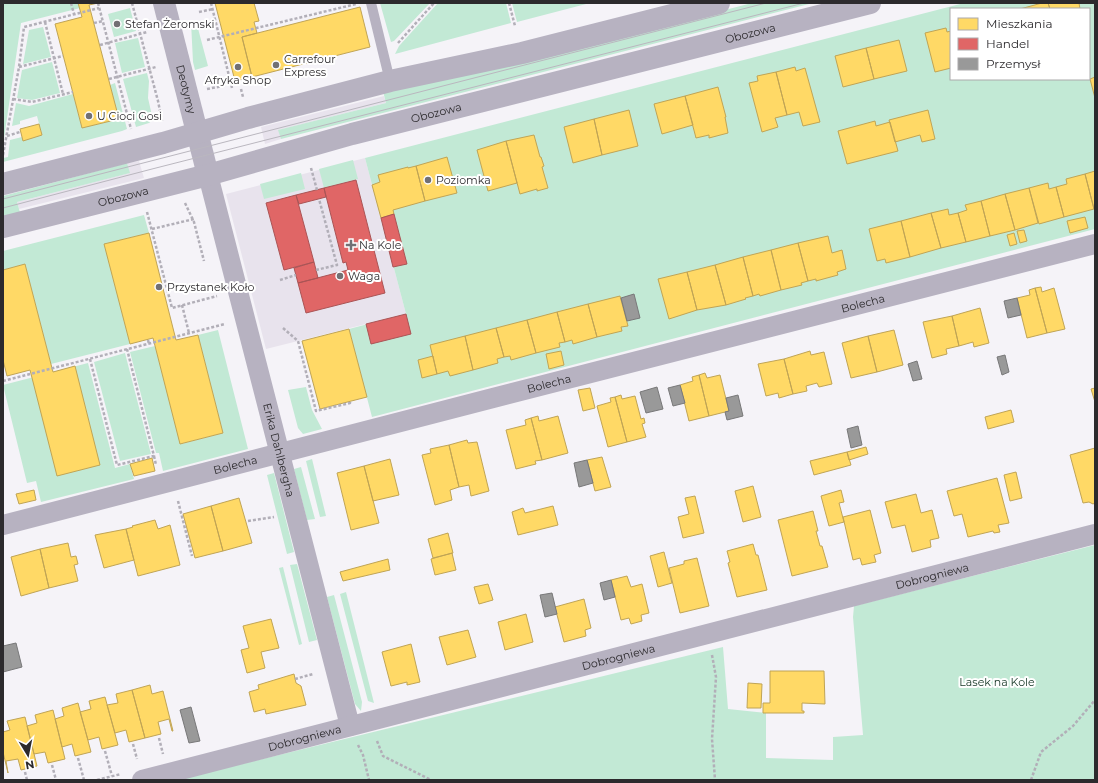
<svg xmlns="http://www.w3.org/2000/svg" width="1098" height="783" viewBox="0 0 1098 783" font-family="Montserrat,sans-serif">
<rect width="100%" height="100%" fill="#f5f3f8"/>
<!-- built -->
<path fill="#e8e3ed" d="M384,96L386,103L279,130L281,139L265,144L261,127Z
M365,158L406,314L266,349L226,194Z
M139,161L144,178L19,209L17,202L129,173L127,163Z"/>
<!-- green -->
<path fill="#c2e9d5" fill-rule="evenodd" d="M3,3H78L80,8L21,23L3,145Z
M380,3H430L394,41L391,42Z
M438,3H506L511,23L395,54L399,46Z
M512,3H590L517,22Z
M752,3H813L281,139L278,130L386,103L383,91L512,65Z
M964,3H1095V229L372,417L349,329L406,314L365,158ZM951,9H1089V79H951Z
M130,8L136,31L114,37L108,14Z
M196,21L208,66L195,70L193,62L191,22Z
M43,27L51,57L23,64L29,30Z
M138,38L145,67L122,73L115,43Z
M52,62L60,93L32,100L17,98L22,70Z
M147,73L149,81L148,98L153,120L149,123L136,127L123,79Z
M115,83L127,129L122,131L3,162V158L8,157L10,140L22,137L23,140L42,135L37,116L20,121V124L12,126L16,103L29,106L73,94L82,128L119,119L110,85Z
M353,160L358,179L324,188L319,169Z
M127,163L130,173L17,202L21,216L3,220V196Z
M301,173L305,189L264,199L260,184Z
M144,215L149,233L105,244L130,344L51,364L25,264L3,270V251Z
M218,330L248,449L163,471L159,453H156L130,352L155,346L181,444L223,433L198,335Z
M125,353L151,454L120,461L94,362Z
M88,363L115,468L130,464L134,479L41,502L36,481L27,483L3,385Z
M306,387L312,410L322,429L303,434L298,428L288,390Z
M312,459L326,516L320,517L306,461Z
M301,467L315,519L307,520L294,469Z
M274,473L294,552L287,554L267,475Z
M1095,545V780H176L723,647L728,709L766,713V758L833,760V737L863,735L853,617L854,606Z
M297,564L317,640L309,642L290,565Z
M283,567L302,644L299,645L279,568Z
M346,592L374,703L368,701L340,594Z
M334,595L362,702L361,711L355,704L327,597Z"/>
<!-- homes -->
<path fill="#ffd966" stroke="#c0a455" d="M78,3H98L89,5L119,119L82,128L55,24L82,17Z
M215,3H254L259,21L254,22L257,33L242,37L252,77L235,81Z
M1042,3H1048L1050,9H1020Z
M1048,3H1079L1080,9H1050Z
M360,7L370,47L252,77L242,37Z
M946,28L947,32L951,31V68L935,72L925,33Z
M899,40L907,71L874,79L866,48Z
M866,48L874,79L843,87L835,56Z
M795,67L796,71L805,68L820,122L803,126L799,112L787,115L776,72Z
M776,72L787,115L775,118L778,127L762,132L749,83L758,81L757,76Z
M1095,77V98L1090,79Z
M718,87L726,117H725L728,133L709,138V135L696,138L685,96Z
M685,96L693,125L662,134L654,104Z
M629,110L638,146L602,155L594,119Z
M928,110L935,139L922,142L920,135L895,142L889,120Z
M594,119L602,155L573,163L564,127Z
M875,121L876,126L890,122L898,151L847,164L838,131Z
M39,124L42,135L23,141L20,129Z
M534,135L540,157H541L544,166L542,167L548,188L537,191V189L520,194L506,141Z
M506,141L517,183L488,191L477,150Z
M447,157L457,193L425,201L416,166Z
M416,166L425,201L393,210L394,214L381,218L372,185L380,182L378,175L408,167V168Z
M1095,171V208L1094,209L1085,174Z
M1085,174L1094,209L1064,217L1056,187L1067,184L1066,179Z
M1048,183L1049,189L1056,187L1064,217L1039,224L1029,188Z
M1029,188L1038,223L1015,230L1005,194Z
M1005,194L1015,230L990,236L981,201Z
M981,201L990,236L966,242L958,213L967,210L965,205Z
M948,209L949,215L958,213L966,242L941,248L931,213Z
M931,213L941,248L910,257L901,221Z
M1085,217L1088,228L1070,233L1067,221Z
M901,221L910,257L886,263L885,259L877,261L869,229Z
M1024,230L1027,241L1020,243L1017,231Z
M149,233L176,340L198,335L223,433L180,444L153,338L130,344L104,244Z
M1014,233L1017,244L1010,246L1007,235Z
M828,236L832,253L842,250L846,269L837,272L838,275L816,281V279L808,281L798,243Z
M798,243L808,281L801,283L802,285L781,290L771,250Z
M771,250L781,290L760,296L759,294L753,296L743,257Z
M743,257L753,296L745,298L746,299L726,305L715,265Z
M25,264L53,372L75,366L100,465L57,476L30,370L7,376L3,360V270Z
M715,265L726,305L697,310L687,272Z
M687,272L697,310L669,319L658,279Z
M1041,287L1042,292L1054,288L1065,329L1047,333L1035,288Z
M1035,288L1047,333L1027,338L1017,298L1030,295L1029,290Z
M620,296L628,326L621,327L622,331L597,337L588,304Z
M588,304L597,337L573,344L572,340L565,342L557,312Z
M980,308L989,343L974,347L973,342L959,346L952,316Z
M557,312L565,342L559,343L560,347L536,353L527,320Z
M952,316L959,346L946,349L947,354L932,358L923,322Z
M527,320L536,353L511,360L510,356L504,357L496,328Z
M496,328L504,357L497,359L498,363L473,370L465,336Z
M349,329L367,397L320,409L302,341Z
M894,330L903,365L877,372L868,336Z
M465,336L473,370L450,376L448,371L437,374L430,345Z
M868,336L877,372L851,378L842,343Z
M561,351L564,365L549,369L546,354Z
M810,351L811,355L824,352L832,384L819,387L817,383L806,386L807,391L793,394L784,359Z
M433,356L437,374L422,378L418,360Z
M784,359L793,394L779,398L778,393L766,396L758,364Z
M705,373L707,378L720,375L729,411L709,416L699,375Z
M699,375L709,416L689,421L680,385L693,381L692,377Z
M590,388L595,408L583,411L578,390Z
M1095,388V402L1091,389Z
M621,395L622,399L635,396L641,419L644,418L645,423L642,424L646,437L627,442L615,397Z
M615,397L627,442L608,447L597,406L611,402L610,398Z
M1011,410L1014,422L988,429L985,417Z
M538,416L539,421L558,416L568,453L542,460L531,418Z
M531,418L542,460L535,461L536,464L516,469L506,430L526,425L525,420Z
M467,440L468,443L477,442L489,491L471,496L469,485L459,487L449,445Z
M449,445L459,487L450,490L452,500L435,505L422,455L431,453L430,449Z
M866,447L868,454L849,460L847,452Z
M1095,448V503L1093,504L1089,502L1083,503L1070,455Z
M847,452L851,465L814,475L810,461Z
M602,457L611,487L595,491L587,460Z
M152,458L155,471L134,476L130,464Z
M390,459L399,495L373,501L364,466Z
M364,466L379,523L351,530L337,473Z
M1016,472L1022,498L1010,501L1004,475Z
M997,478L1009,523L998,525L1000,532L994,533L993,531L968,537L962,514L954,516L947,491Z
M753,486L761,517L743,522L735,491Z
M34,490L36,500L19,504L16,494Z
M841,490L844,502L839,503L844,522L829,526L821,496Z
M916,494L921,513L932,510L939,538L930,540L931,547L912,552L905,525L892,528L885,502Z
M695,496L704,533L683,538L678,517L689,514L685,498Z
M239,498L252,543L223,551L211,506Z
M211,506L223,551L195,558L183,514Z
M553,506L558,525L518,535L512,512L523,508L525,513Z
M870,510L881,553L874,555L876,562L862,565L860,558L853,560L843,517Z
M813,511L818,531H816L820,546H822L828,567L792,576L778,520Z
M155,520L158,529L170,525L180,565L138,576L126,529L133,527L132,526Z
M126,529L134,560L104,568L95,535Z
M448,533L453,553L433,558L428,539Z
M68,543L71,557L76,556L78,564L74,565L78,581L49,588L40,549Z
M753,544L756,555H758L767,590L737,597L728,563L730,562L727,551Z
M40,549L49,588L21,596L11,557Z
M664,552L672,583L658,587L650,556Z
M452,553L456,570L435,575L431,559Z
M697,558L709,606L680,613L669,568L684,564V561Z
M388,559L390,570L343,581L340,572Z
M627,576L631,587L642,584L649,613L641,615L642,621L631,624L629,618L621,620L611,580Z
M488,584L493,600L479,604L474,587Z
M584,599L591,628L585,630L586,636L564,642L555,607Z
M526,614L533,642L505,650L498,622Z
M271,619L279,648L261,652L265,668L247,673L241,650L249,648L243,626Z
M468,630L476,657L447,665L439,637Z
M411,644L420,682L407,685V682L391,686L382,652Z
M770,671H824L825,704L802,703V711H804V713H763V703H770Z
M294,674L296,683L301,686L306,705L266,714L265,709L254,712L249,692L259,689L258,685Z
M748,683L762,684L761,708H747Z
M150,685L152,694L163,691L173,731H172L169,719L158,722L161,734L145,738L132,690Z
M132,690L145,738L129,742L126,730L115,733L107,705L118,703L116,694Z
M105,697L118,745L102,749L99,737L88,740L80,712L91,709L89,701Z
M78,703L91,752L75,756L72,744L62,747L55,719L64,716L62,708Z
M53,710L65,759L48,763L45,752L34,754L27,726L37,723L35,715Z
M25,717L37,766L21,770L18,759L6,761L8,773L3,752V732L10,730L7,721Z"/>
<!-- shops -->
<path fill="#e06666" stroke="#aa5455" d="M356,180L385,293L306,313L298,283L348,270L346,262L343,263L324,188Z
M324,188L326,197L299,204L296,195Z
M296,195L314,262L284,270L266,203Z
M394,214L407,264L393,267L381,218Z
M314,262L318,278L298,283L294,268Z
M406,314L411,334L371,344L366,324Z"/>
<!-- industry -->
<path fill="#999" stroke="#787879" d="M634,294L640,318L627,321L621,298Z
M1017,298L1021,315L1008,318L1004,301Z
M1005,355L1009,372L1002,375L997,357Z
M917,361L922,379L913,381L908,364Z
M680,385L685,403L673,406L668,388Z
M657,387L663,409L646,413L640,392Z
M738,395L743,416L727,420L725,412L729,411L726,398Z
M858,426L862,445L851,448L847,429Z
M587,460L593,483L579,487L574,463Z
M611,580L615,597L604,600L600,583Z
M552,593L557,614L545,617L540,595Z
M16,643L22,667L3,672V646Z
M191,707L200,741L189,743L180,710Z"/>
<g fill="none" stroke-linecap="round" stroke-linejoin="round">
<!-- path -->
<path stroke="#b2afb8" stroke-width="2.5" stroke-dasharray="3 2" stroke-linecap="butt" d="M71,3L74,14
M98,3L131,129
M132,3L158,101L162,121
M211,3L232,88
M509,3L515,26
M199,12L213,9
M45,22L63,94
M94,23L103,21
M207,40L356,4
M398,43L434,3
M100,45L147,32
M19,67L63,56
M109,79L156,67
M207,89L223,86
M241,89L243,97
M13,99L32,102L73,92
M7,136L20,132
M3,155L19,67L24,27L99,8
M311,168L317,190
M185,203L194,222L204,261
M147,212L172,308L217,296
M152,229L194,219
M316,270L337,265L319,199
M280,280L296,275
M182,305L189,333
M283,328L298,341L316,411L350,403V401
M148,340L149,344
M90,359L117,465L154,456L127,349
M3,381L225,324
M154,456L156,465
M178,501L192,556
M248,521L274,517
M712,655L716,677L712,739L715,780
M295,679L313,674
M159,738L163,754
M377,741L383,756L431,780
M133,744L137,759
M358,745L363,755L369,780
M105,751L112,776
M78,758L84,780
M52,765L56,780
M25,772L27,780
M97,780L121,774
M1031,780L1041,752L1073,726L1095,700"/>
<!-- service -->
<path stroke="#b7b2c1" stroke-width="10" d="M371,3L390,81"/>
<!-- minor -->
<g stroke="#b7b2c1" stroke-width="20">
<path id="s1" d="M208,175L350,726"/>
<path id="s2" d="M3,525L493,398L1095,244"/>
<path id="s3" d="M142,780L1095,534"/>
</g>
<!-- tertiary -->
<g stroke="#b7b2c1" stroke-width="22">
<path id="s4" d="M164,3L208,175"/>
<path d="M3,184L163,143L248,118L390,81L522,53L719,3"/>
<path id="s5" d="M3,227L208,175L352,134L870,3"/>
</g>
<!-- tram -->
<path stroke="#bab7bf" stroke-width="1" d="M3,199L766,3
M3,208L152,169L804,3"/>
</g>
<!-- markers -->
<g fill="#727074" stroke="#fff" stroke-width="1.5">
<circle cx="117" cy="24" r="4"/>
<circle cx="276" cy="65" r="4"/>
<circle cx="238" cy="67" r="4"/>
<circle cx="89" cy="116" r="4"/>
<circle cx="428" cy="180" r="4"/>
<path d="M349 239h4v4h4v4h-4v4h-4v-4h-4v-4h4z"/>
<circle cx="340" cy="276" r="4"/>
<circle cx="159" cy="287" r="4"/>
</g>
<g text-anchor="middle" dominant-baseline="central" stroke-width="4" stroke-linejoin="round" paint-order="stroke">
<!-- poi labels -->
<g font-size="11" fill="#2c2a2d" stroke="#fff" text-anchor="start">
<text x="125" y="24">Stefan Żeromski</text>
<text x="284" y="59">Carrefour<tspan x="284" dy="13">Express</tspan></text>
<text x="238" y="80" text-anchor="middle">Afryka Shop</text>
<text x="97" y="116">U Cioci Gosi</text>
<text x="436" y="180">Poziomka</text>
<text x="359" y="245">Na Kole</text>
<text x="348" y="276">Waga</text>
<text x="167" y="287">Przystanek Koło</text>
</g>
<!-- street labels -->
<g font-size="11" fill="#2c2a2d" stroke="#fff">
<text stroke="none"><textPath href="#s5" startOffset="772">Obozowa</textPath></text>
<text stroke="none"><textPath href="#s4" startOffset="89">Deotymy</textPath></text>
<text stroke="none"><textPath href="#s5" startOffset="448">Obozowa</textPath></text>
<text stroke="none"><textPath href="#s5" startOffset="124">Obozowa</textPath></text>
<text stroke="none"><textPath href="#s2" startOffset="888">Bolecha</textPath></text>
<text stroke="none"><textPath href="#s2" startOffset="564">Bolecha</textPath></text>
<text stroke="none"><textPath href="#s1" startOffset="284">Erika Dahlbergha</textPath></text>
<text stroke="none"><textPath href="#s2" startOffset="240">Bolecha</textPath></text>
<text stroke="none"><textPath href="#s3" startOffset="816">Dobrogniewa</textPath></text>
<text stroke="none"><textPath href="#s3" startOffset="492">Dobrogniewa</textPath></text>
<text stroke="none"><textPath href="#s3" startOffset="168">Dobrogniewa</textPath></text>
</g>
<!-- park labels -->
<g font-size="11" fill="#133423" stroke="#fff">
<text x="997" y="682">Lasek na Kole</text>
</g>
</g>
<!-- border -->
<rect width="1098" height="783" fill="none" stroke="#2c2a2d" stroke-width="8"/>
<!-- legend -->
<rect x="950" y="8" width="140" height="72" fill="#ffffff" stroke="#abaaab"/>
<rect x="958" y="18" width="20" height="12" fill="#ffd966" stroke="#abaaab"/>
<text x="986" y="28" font-size="12" fill="#2c2a2d">Mieszkania</text>
<rect x="958" y="38" width="20" height="12" fill="#e06666" stroke="#abaaab"/>
<text x="986" y="48" font-size="12" fill="#2c2a2d">Handel</text>
<rect x="958" y="58" width="20" height="12" fill="#999999" stroke="#abaaab"/>
<text x="986" y="68" font-size="12" fill="#2c2a2d">Przemysł</text>
<!-- north arrow -->
<g transform="translate(28 755) rotate(170)" stroke="#ffffff" stroke-width="3" paint-order="stroke">
<path d="M0-3L7 15L0 10L-7 15Z" fill="#2c2a2d"/>
<text y="-6" font-size="11" font-weight="bold" text-anchor="middle" fill="#2c2a2d">N</text>
</g>
</svg>
